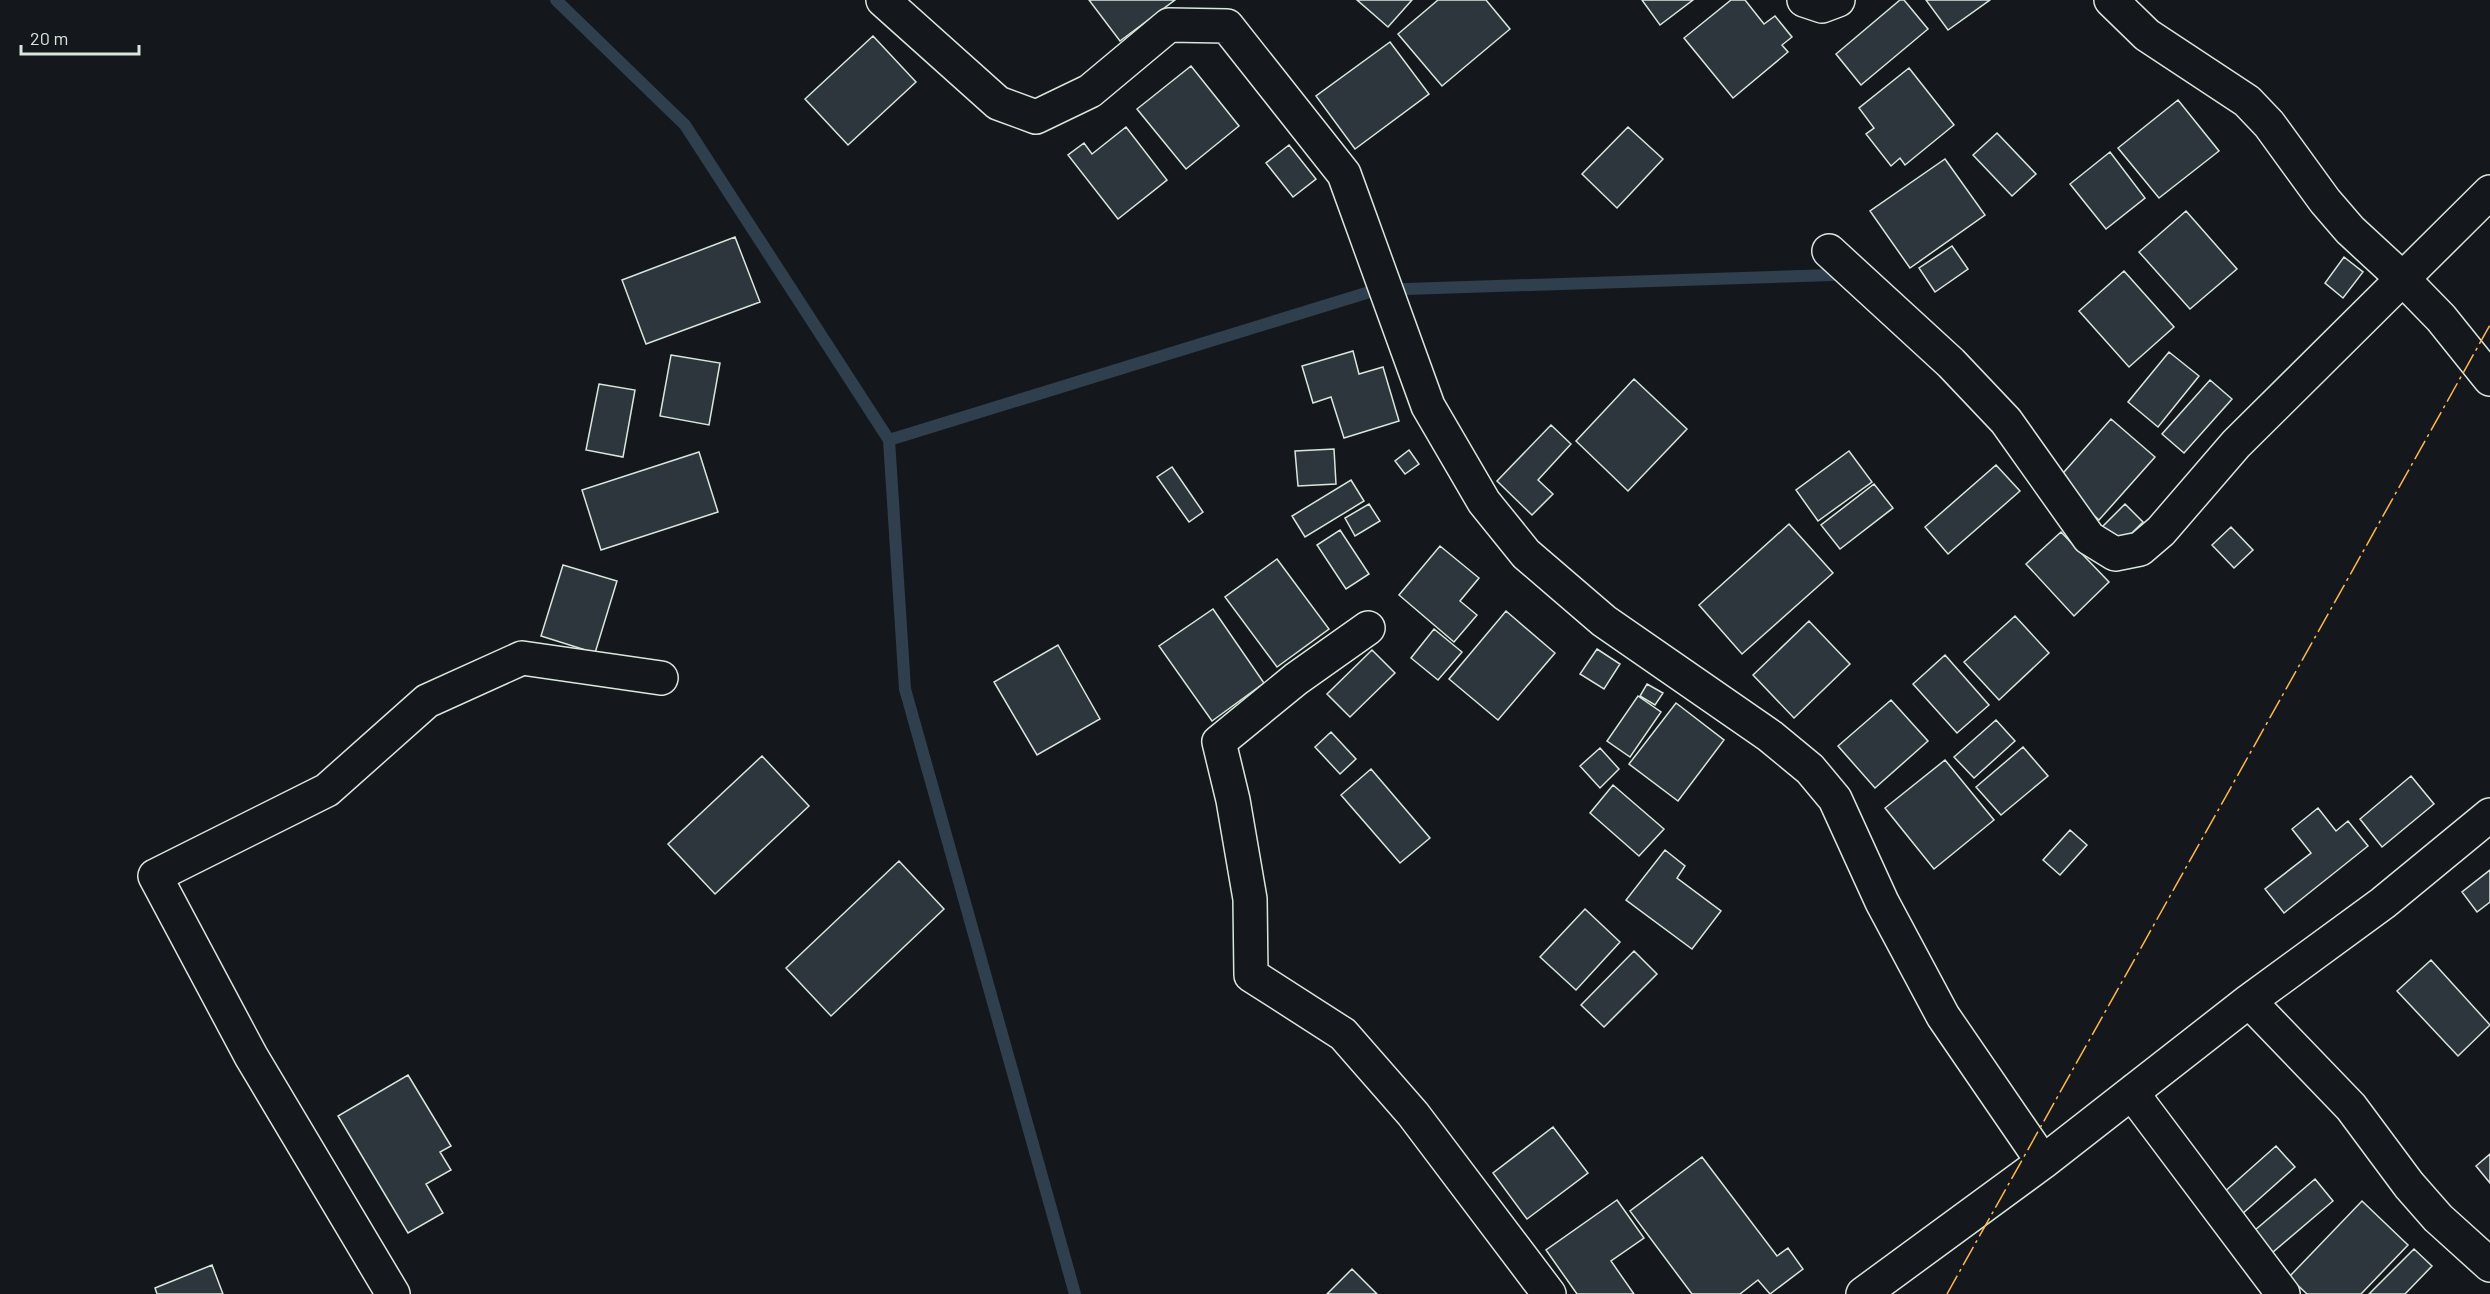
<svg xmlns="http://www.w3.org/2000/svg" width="2490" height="1294" viewBox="0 0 2490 1294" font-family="Barlow,sans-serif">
<rect width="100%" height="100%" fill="#14181c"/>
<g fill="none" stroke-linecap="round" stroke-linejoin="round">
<!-- stream -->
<path stroke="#2f3f4d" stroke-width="12" d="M556,0L685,125L889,440L905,689L1075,1294
M889,440L1376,290L1833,275"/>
</g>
<!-- building -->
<path fill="#2c363c" stroke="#d8e6dc" stroke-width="1.5" d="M1089,0H1175L1120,41Z
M1357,0H1412L1388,27Z
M1438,0H1486L1510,29L1442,86L1398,34Z
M1642,0H1693L1660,25Z
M1731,0H1745L1764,24L1775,16L1792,37L1782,45L1788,52L1733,98L1684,38Z
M1900,0H1904L1928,29L1861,85L1836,54Z
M1926,0H1990L1948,30Z
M873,36L916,82L848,145L805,99Z
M1390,42L1429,94L1355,149L1316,96Z
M1191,66L1239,126L1186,169L1137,109Z
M1909,68L1954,125L1905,165L1900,158L1891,166L1866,134L1874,128L1859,108Z
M2178,100L2219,151L2159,198L2118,148Z
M1126,127L1167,180L1118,219L1068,155L1084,143L1092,154Z
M1628,127L1663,159L1617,208L1582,174Z
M1997,133L2036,174L2012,196L1973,155Z
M1289,145L1316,179L1293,197L1266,163Z
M2110,152L2145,198L2106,229L2070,184Z
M1945,159L1985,215L1910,268L1870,211Z
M2186,211L2237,269L2190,309L2139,252Z
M735,237L760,302L646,344L622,280Z
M1952,246L1968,269L1935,292L1919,268Z
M2344,257L2363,272L2343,298L2325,283Z
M2124,271L2174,327L2129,367L2079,311Z
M1353,351L1359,374L1383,367L1399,421L1344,438L1331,397L1313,403L1302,366Z
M2169,352L2199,376L2158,427L2128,402Z
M671,355L720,363L709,425L660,416Z
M1634,379L1687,429L1628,491L1576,441Z
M2210,380L2232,399L2184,453L2162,434Z
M599,384L635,390L623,457L586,450Z
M2111,419L2155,457L2099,520L2056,481Z
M1551,425L1571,444L1538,480L1553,494L1532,515L1497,481Z
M1334,449L1336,484L1298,486L1295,451Z
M1409,450L1419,464L1405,474L1395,461Z
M1849,451L1872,482L1818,521L1796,490Z
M699,452L718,512L601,550L582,490Z
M1996,465L2020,491L1948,554L1925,527Z
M1172,467L1203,512L1189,522L1157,477Z
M1351,480L1364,501L1305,537L1292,516Z
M1874,484L1893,508L1840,549L1821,525Z
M1369,504L1380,521L1355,536L1345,518Z
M2125,504L2143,522L2120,545L2102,527Z
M1789,524L1833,573L1742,654L1699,605Z
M2231,527L2253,550L2234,568L2212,545Z
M1340,530L1369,574L1346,589L1317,545Z
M2061,532L2109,582L2074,616L2026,564Z
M1440,546L1479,578L1460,601L1477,615L1454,642L1399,595Z
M1277,559L1329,629L1277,667L1225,597Z
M563,565L617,581L595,653L541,636Z
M1213,609L1264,683L1212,721L1159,646Z
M1506,611L1555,653L1498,720L1449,679Z
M2015,616L2049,653L1999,700L1964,662Z
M1809,621L1850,664L1794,718L1753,675Z
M1434,629L1462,652L1438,680L1411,658Z
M1058,645L1100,719L1037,755L994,682Z
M1597,649L1620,664L1604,689L1580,674Z
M1372,650L1395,673L1350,717L1327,694Z
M1945,655L1989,705L1957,733L1913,684Z
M1647,684L1663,693L1655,705L1640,696Z
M1638,696L1661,712L1630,757L1607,741Z
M1891,700L1928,741L1875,788L1838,746Z
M1676,703L1724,740L1678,801L1629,764Z
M1996,720L2015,741L1974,778L1954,757Z
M1331,732L1356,759L1340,774L1315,747Z
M2023,747L2048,776L2001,815L1976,787Z
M1600,748L1619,769L1600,788L1580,766Z
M762,756L809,806L715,894L668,844Z
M1945,760L1994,820L1934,869L1885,808Z
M1371,769L1430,838L1400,863L1341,795Z
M2411,776L2434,804L2382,847L2360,819Z
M1613,785L1664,829L1639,856L1590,813Z
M2318,808L2336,831L2348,821L2368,846L2284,913L2265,889L2311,853L2292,829Z
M2070,830L2087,845L2060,875L2043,860Z
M1665,850L1685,866L1677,878L1721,911L1692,949L1626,900Z
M899,861L944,909L831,1016L786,968Z
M2490,870V902L2477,912L2462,892Z
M1585,909L1620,942L1576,990L1540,957Z
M1634,951L1657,974L1604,1027L1581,1005Z
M2431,960L2490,1025L2458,1056L2397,991Z
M408,1075L451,1146L440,1152L451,1170L426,1184L443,1213L408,1233L338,1116Z
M1553,1127L1588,1173L1527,1219L1493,1173Z
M2276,1146L2295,1167L2241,1215L2222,1194Z
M2490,1154V1183L2476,1166Z
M1702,1157L1777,1256L1788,1248L1803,1269L1770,1294L1758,1280L1740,1294H1692L1630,1211Z
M2315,1179L2333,1201L2266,1258L2248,1236Z
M1617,1200L1644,1238L1611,1261L1634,1294H1577L1546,1250Z
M2362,1201L2408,1245L2361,1294H2307L2289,1277Z
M2414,1249L2432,1266L2405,1294H2369Z
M212,1265L223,1294H157L155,1288Z
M1352,1269L1377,1294H1327Z"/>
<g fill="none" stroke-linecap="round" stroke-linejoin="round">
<defs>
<path id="minor" d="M883,0L998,103L1036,117L1090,91L1169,25L1227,26L1344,174L1428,406L1484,502L1526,554L1604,621L1770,736L1810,769L1835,799L1882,902L1943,1016L2043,1162
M1804,0L1822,6L1838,0
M2111,0L2147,35L2247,101L2269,124L2325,201L2350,230L2403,279L2441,318L2490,379
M1829,251L1951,363L2006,421L2089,538L2115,554L2140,549L2161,531L2236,444L2490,192
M1368,628L1296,679L1219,742L1233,800L1250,899L1251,975L1343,1034L1413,1114L1549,1294
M2249,1001L2351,1107L2409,1185L2438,1218L2490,1265
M2135,1090L2141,1105L2283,1294
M393,1294L251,1056L155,876L327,790L427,701L522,658L661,678
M1863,1294L2043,1162L2249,1001L2383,903L2490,815"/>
</defs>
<!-- minor casing -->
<use href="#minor" stroke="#d8e6dc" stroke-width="36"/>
<!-- minor -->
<use href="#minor" stroke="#14181c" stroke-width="33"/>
<!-- power -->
<path stroke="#ffb74d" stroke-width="1.5" stroke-dasharray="21 4.5 3 4.5" stroke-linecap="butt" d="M1947,1294L2490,325"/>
</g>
<!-- scale -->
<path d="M21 45v9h118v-9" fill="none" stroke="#d8e6dc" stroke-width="3"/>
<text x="30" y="45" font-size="18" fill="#d8e6dc" stroke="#14181c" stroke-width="4.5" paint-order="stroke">20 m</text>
</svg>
